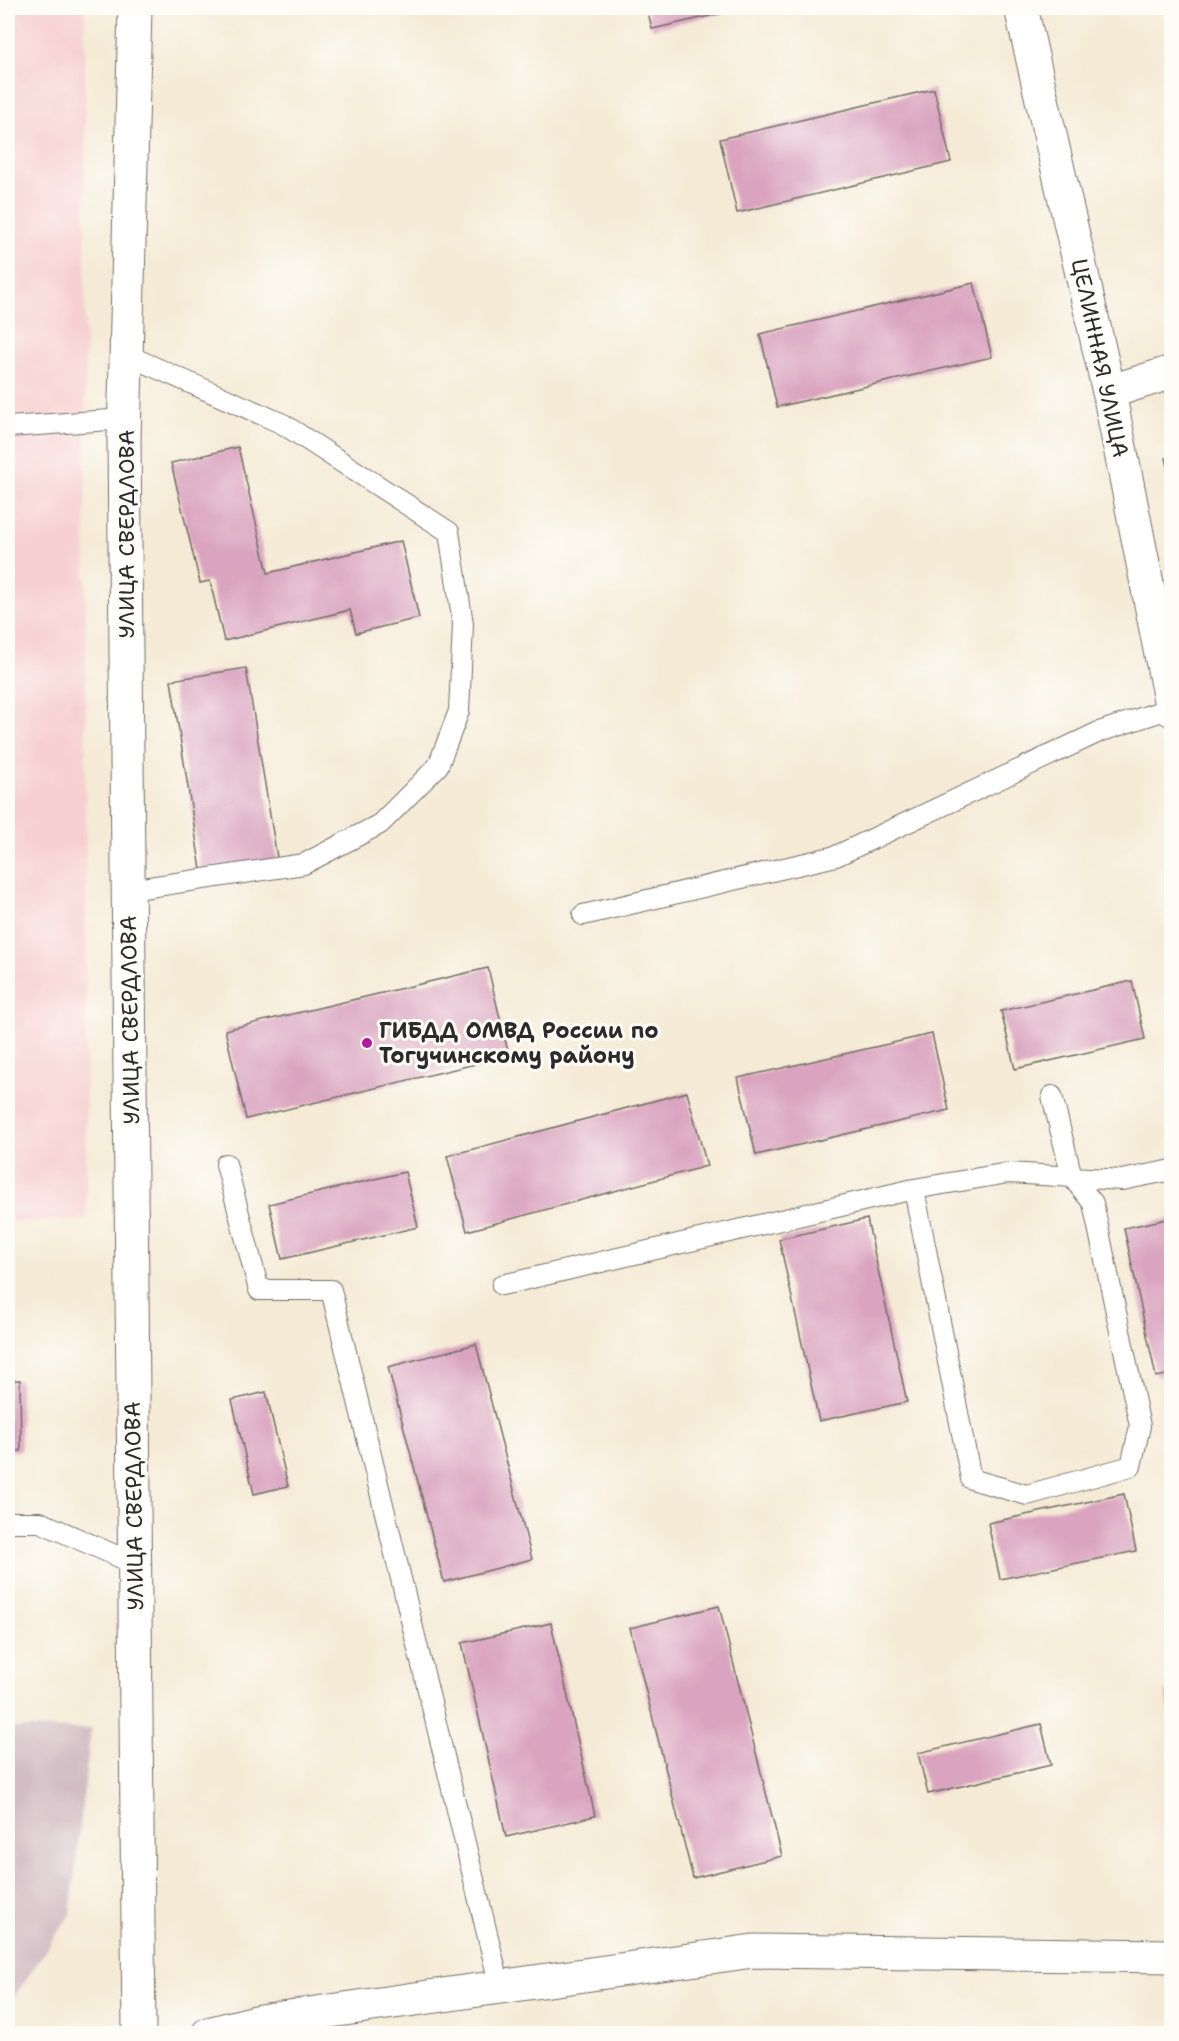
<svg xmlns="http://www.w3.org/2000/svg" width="1179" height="2041" viewBox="0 0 1179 2041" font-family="'Shantell Sans',sans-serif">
<rect width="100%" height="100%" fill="#fdfcf7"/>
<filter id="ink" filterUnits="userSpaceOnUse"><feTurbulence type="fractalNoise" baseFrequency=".0167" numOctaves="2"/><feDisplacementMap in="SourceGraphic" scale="12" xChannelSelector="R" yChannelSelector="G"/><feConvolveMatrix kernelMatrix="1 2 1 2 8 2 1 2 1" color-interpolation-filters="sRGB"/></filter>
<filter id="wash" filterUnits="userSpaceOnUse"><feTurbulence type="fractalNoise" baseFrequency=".008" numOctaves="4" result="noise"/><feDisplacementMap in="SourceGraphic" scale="24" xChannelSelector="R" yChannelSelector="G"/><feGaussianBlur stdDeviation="1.35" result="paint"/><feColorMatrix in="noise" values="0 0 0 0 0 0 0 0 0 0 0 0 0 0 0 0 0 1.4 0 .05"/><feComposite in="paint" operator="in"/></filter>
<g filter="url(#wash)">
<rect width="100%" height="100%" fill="#f5ead5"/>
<!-- built -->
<path fill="#f7cfd0" d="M8,8H85L86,1220L8,1222Z"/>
<!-- industrial -->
<path fill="#d2bdc5" d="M8,1728L91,1729L70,1914L8,2006Z"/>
<g id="blocks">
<!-- building -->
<path fill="#daa4c0" d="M647,8H745L652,29Z
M934,89L951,162L737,213L720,139Z
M974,283L992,357L777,407L760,334Z
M238,447L268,573L401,541L419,618L356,633L350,610L224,641L210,581L200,583L171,463Z
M1172,456V478H1171L1166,458Z
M246,668L278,864L202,876L171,680Z
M488,968L509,1056L246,1119L225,1030Z
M1132,981L1145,1039L1015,1069L1001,1011Z
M932,1034L949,1110L756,1155L738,1078Z
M687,1092L707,1166L467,1231L447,1156Z
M405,1172L418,1227L282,1259L269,1204Z
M1172,1218V1374L1156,1377L1124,1228Z
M867,1219L907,1402L819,1421L779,1239Z
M476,1344L532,1559L444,1582L388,1367Z
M20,1380L21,1451H8V1381Z
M266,1392L288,1486L254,1494L232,1400Z
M1124,1494L1136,1551L1000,1579L988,1523Z
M719,1606L782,1856L693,1878L630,1628Z
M551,1623L595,1816L506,1837L462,1643Z
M1172,1690V1716H1171L1165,1691Z
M1041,1724L1051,1765L928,1794L918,1753Z"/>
</g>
</g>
<g filter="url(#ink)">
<use href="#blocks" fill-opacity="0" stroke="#726e66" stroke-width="1.5"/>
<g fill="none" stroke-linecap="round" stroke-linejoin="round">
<defs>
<path id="service" d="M127,355L283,424L449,532L463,624L459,711L438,766L380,824L304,864L129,890
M8,427L125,419
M583,915L836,856L1099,732L1171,708
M226,1164L259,1290H331L500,1987
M914,1189L971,1479L1027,1495L1131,1466L1140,1426L1093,1203L1072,1177L1052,1096
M502,1285L914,1189L1008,1173L1122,1180L1172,1170
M8,1522H40L135,1564"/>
<path id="minor" d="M135,8L124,439L139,2034
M1021,8L1109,392L1172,710
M1109,392L1172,372
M208,2034L260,2021L753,1951L1172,1956"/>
</defs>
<!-- service casing -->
<use href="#service" stroke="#726e66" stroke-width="22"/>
<!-- minor casing -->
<use href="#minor" stroke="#726e66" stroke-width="35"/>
<!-- service -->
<use href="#service" stroke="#fff" stroke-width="20"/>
<!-- minor -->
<use href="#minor" stroke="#fff" stroke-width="33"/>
</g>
</g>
<!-- markers -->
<circle fill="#b5179e" stroke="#fdfcf7" stroke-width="2" cx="367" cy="1043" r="6"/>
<g text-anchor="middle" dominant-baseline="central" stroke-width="6" stroke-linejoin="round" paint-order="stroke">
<!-- street labels -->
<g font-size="22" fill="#2b2b2b" stroke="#fdfcf7">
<text transform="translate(1100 358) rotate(78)">ЦЕЛИННАЯ УЛИЦА</text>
<text transform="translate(126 534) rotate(-90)">УЛИЦА СВЕРДЛОВА</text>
<text transform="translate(130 1020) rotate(-91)">УЛИЦА СВЕРДЛОВА</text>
<text transform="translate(134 1506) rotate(-91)">УЛИЦА СВЕРДЛОВА</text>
</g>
<!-- poi labels -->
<g font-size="22" font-weight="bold" fill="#2b2b2b" stroke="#fdfcf7" text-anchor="start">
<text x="379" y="1030">ГИБДД ОМВД России по<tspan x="379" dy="25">Тогучинскому району</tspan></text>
</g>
</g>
<!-- margin -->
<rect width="1179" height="2041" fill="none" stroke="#fdfcf7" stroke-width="30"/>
</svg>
